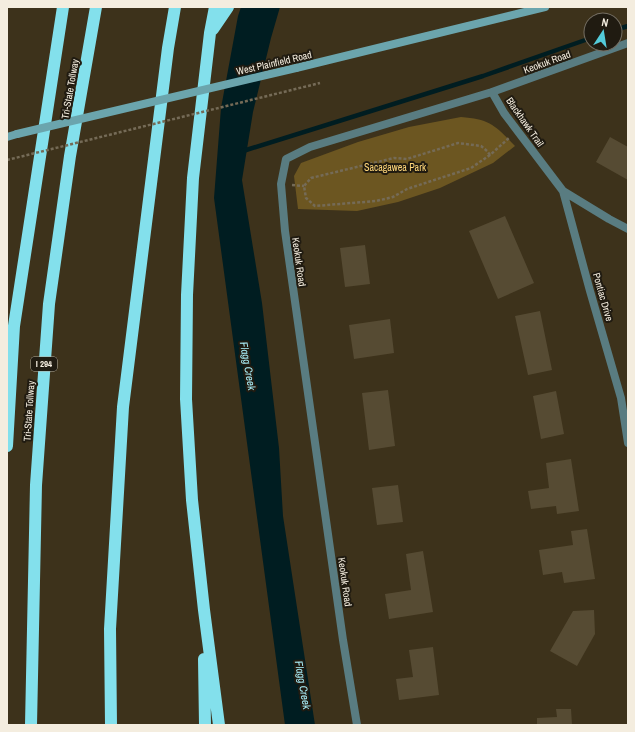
<svg xmlns="http://www.w3.org/2000/svg" width="635" height="732" viewBox="0 0 635 732" font-family="'Archivo Narrow',sans-serif">
<rect width="100%" height="100%" fill="#3d321b"/>
<!-- green -->
<path fill="#6c5621" d="M461,117C490,119 496,126 515,146L493,163L440,188L398,202L357,211L298,209L294,176L301,163L358,142L409,127Z"/>
<!-- water -->
<path fill="#001d21" d="M241,7H280L271,38L253,112L242,180L262,303L279,448L283,516L315,725H285L214,198L221,108L238,16Z"/>
<g fill="none" stroke-linecap="round" stroke-linejoin="round">
<!-- stream -->
<path stroke="#001d21" stroke-width="4.5" d="M615,30L628,26
M243,151L483,76L591,38"/>
</g>
<!-- building -->
<path fill="#564b33" d="M610,137L628,147V180L596,162Z
M505,216L534,283L498,299L469,231Z
M365,245L370,284L345,287L340,248Z
M540,311L552,370L528,375L515,316Z
M390,319L394,353L354,359L349,325Z
M388,390L395,446L369,450L362,393Z
M556,391L564,434L541,439L533,396Z
M571,459L579,511L557,514L556,506L531,509L528,491L549,488L546,463Z
M398,485L403,522L377,525L372,488Z
M587,529L595,579L564,583L562,572L543,575L539,550L573,545L571,531Z
M423,551L433,612L389,619L385,594L411,590L406,554Z
M594,610L595,634L577,666L550,651L573,611Z
M433,647L439,695L399,700L396,679L413,677L409,650Z
M556,709H571L572,725H537V718L557,717Z"/>
<g fill="none" stroke-linecap="round" stroke-linejoin="round">
<!-- path -->
<path stroke="#756b57" stroke-width="2.5" stroke-dasharray="3 2" stroke-linecap="butt" d="M490,155L487,151L481,146L458,143L407,159L394,158L311,178L304,186L306,198L315,206L376,201L393,197L407,189L471,168L490,155L509,138
M292,185L304,186"/>
<!-- street -->
<path stroke="#597c81" stroke-width="8" d="M492,92L504,113L563,191L590,291L621,398L628,443
M563,191L609,219L628,229
M357,725L343,640L285,231L281,184L286,159L310,147L492,92L628,43"/>
<!-- secondary -->
<path stroke="#6ba5ad" stroke-width="8" d="M296,68L545,7
M7,137L17,134"/>
<!-- highway -->
<path stroke="#83e0ec" stroke-width="12" d="M215,7L210,33L193,178L187,295L186,399L192,500L204,610L219,725
M213,29L228,7
M7,446L14,326L63,7
M204,659L205,725
M31,725L36,485L49,304L70,156L96,7
M111,725L110,629L123,407L168,48L175,7"/>
<!-- path-bridge -->
<path stroke="#756b57" stroke-width="2.5" stroke-dasharray="3 2" stroke-linecap="butt" d="M7,160L320,83"/>
<!-- secondary-bridge -->
<path stroke="#6ba5ad" stroke-width="8" d="M17,134L296,68"/>
</g>
<g text-anchor="middle" dominant-baseline="central" stroke-width="4" stroke-linejoin="round" paint-order="stroke">
<!-- shield labels -->
<rect fill="#201b11" stroke="#b4aea1" stroke-width="1" x="31" y="357" width="26" height="14" rx="3"/>
<g font-size="9" font-weight="bold" fill="#f4eddf">
<text x="44" y="364">I 294</text>
</g>
<!-- street labels -->
<g font-size="10" fill="#f4eddf" stroke="#201b11">
<text transform="translate(547 62) rotate(-20)">Keokuk Road</text>
<text transform="translate(274 63) rotate(-13)">West Plainfield Road</text>
<text transform="translate(70 89) rotate(-80)">Tri-State Tollway</text>
<text transform="translate(525 122) rotate(55)">Blackhawk Trail</text>
<text transform="translate(299 262) rotate(82)">Keokuk Road</text>
<text transform="translate(603 297) rotate(74)">Pontiac Drive</text>
<text transform="translate(29 411) rotate(-86)">Tri-State Tollway</text>
<text transform="translate(345 582) rotate(82)">Keokuk Road</text>
</g>
<!-- park labels -->
<g font-size="10" fill="#ffd77a" stroke="#201b11">
<text x="395" y="167">Sacagawea Park</text>
</g>
<!-- water labels -->
<g font-size="11" font-style="italic" fill="#aaf1fb" stroke="#201b11">
<text transform="translate(248 366) rotate(80)">Flagg Creek</text>
<text transform="translate(303 685) rotate(80)">Flagg Creek</text>
</g>
</g>
<!-- border -->
<rect width="635" height="732" fill="none" stroke="#f4eddf" stroke-width="16"/>
<!-- north arrow -->
<g transform="translate(603 32) rotate(12)"><circle r="19" fill="#201b11" stroke="#756f63"/>
<path d="M0-3L7 15L0 10L-7 15Z" fill="#53cbda"/>
<text y="-6" font-size="11" font-weight="bold" text-anchor="middle" fill="#f4eddf">N</text>
</g>
</svg>
